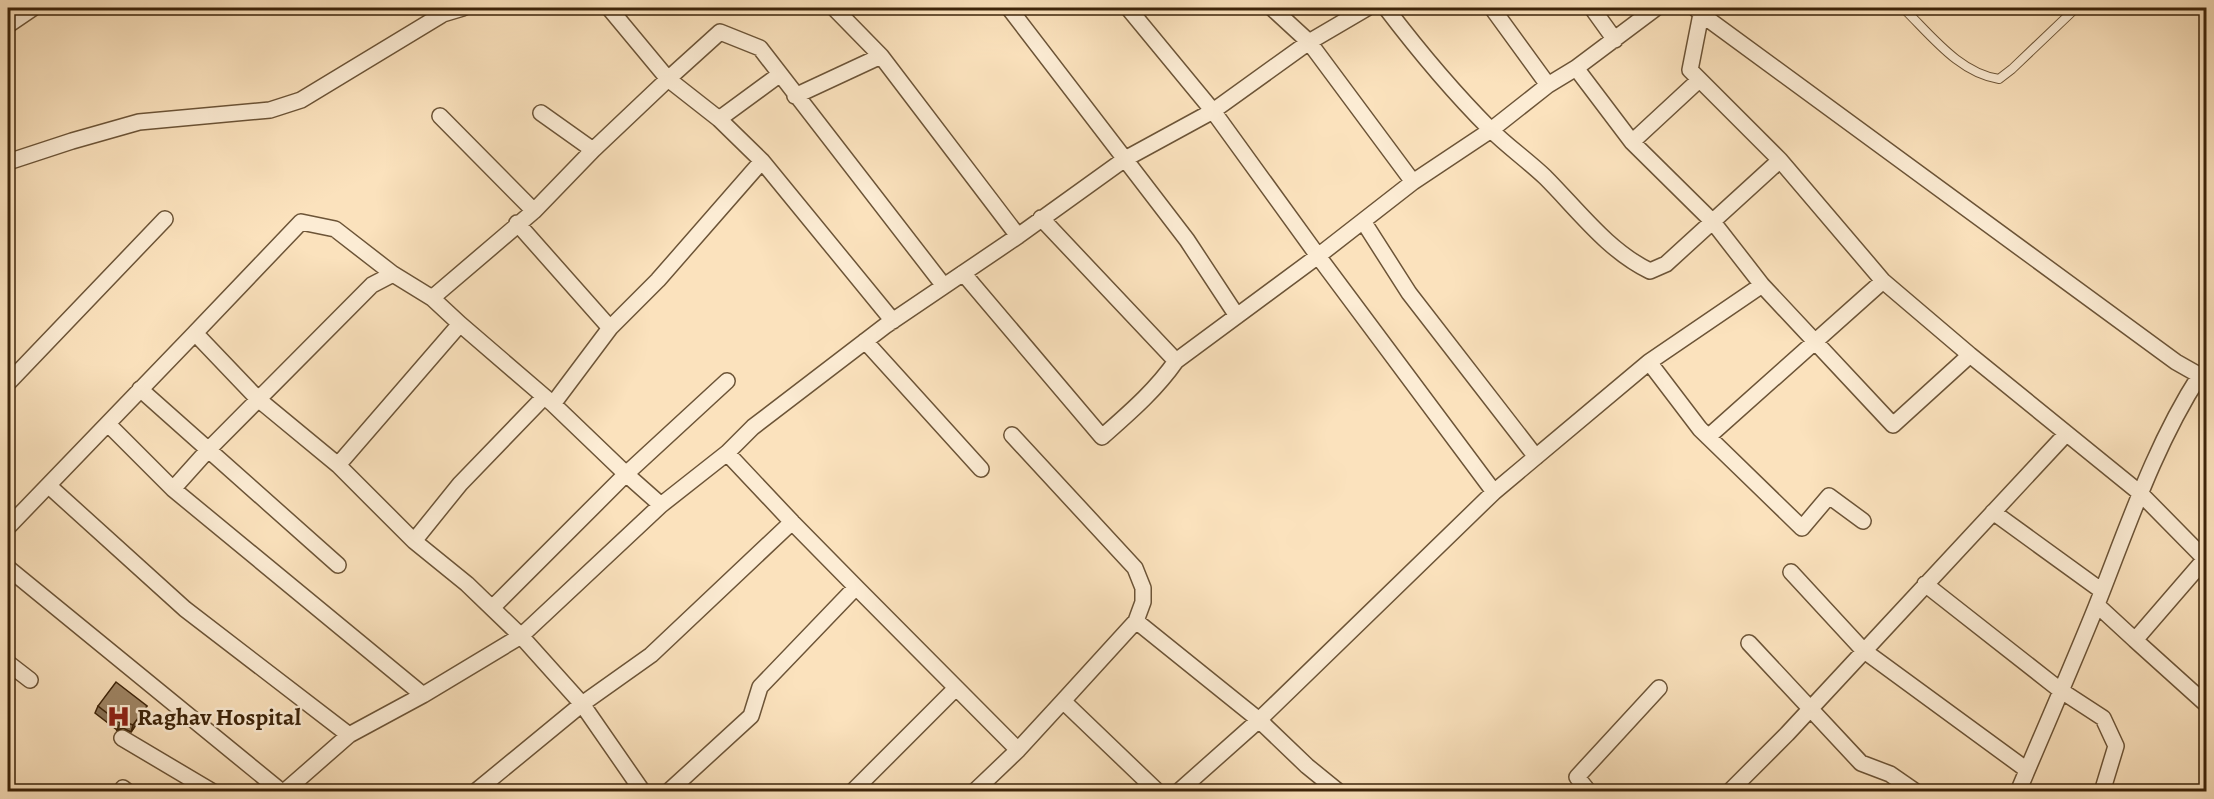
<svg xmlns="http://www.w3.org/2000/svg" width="2214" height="799" viewBox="0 0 2214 799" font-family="Alegreya,serif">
<rect width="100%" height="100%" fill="#fbe2bd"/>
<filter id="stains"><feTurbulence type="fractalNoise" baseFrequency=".00333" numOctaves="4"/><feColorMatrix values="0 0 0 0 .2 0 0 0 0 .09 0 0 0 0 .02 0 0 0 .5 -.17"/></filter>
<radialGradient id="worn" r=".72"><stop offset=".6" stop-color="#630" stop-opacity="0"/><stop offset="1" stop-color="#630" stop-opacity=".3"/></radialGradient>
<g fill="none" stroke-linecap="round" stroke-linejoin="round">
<defs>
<path id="lane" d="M1903,8C1931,35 1959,73 1999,79L2012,69L2076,8"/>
<path id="street" d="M609,8L668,79L720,32L760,48L944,286
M1009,8L1187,240L1237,316
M1128,8L1213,111L1318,256L1494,492
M1272,8L1309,42L1413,182L1491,130L1548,85L1576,68L1656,8
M1386,8C1418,50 1452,91 1490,129C1507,146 1527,160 1545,177C1578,210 1608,251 1650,271L1666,264L1780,160
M1492,8L1548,85
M1592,8L1615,40
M1695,8L1701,14L1690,70L1780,160L1883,281L1970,355L2140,493L2206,560
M1701,14L2176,362L2206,379
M8,25L33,8
M881,56L1018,236
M1576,68L1632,142L1713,222L1762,285L1893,425L1970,355
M795,96L881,56L834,8
M541,113L593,150
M440,116L534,211
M719,119L762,161L893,321
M1632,142L1699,80
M8,162L72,141L139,122L270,110L301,100L443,14L463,8
M1041,218L1176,361L1318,256L1413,182
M1363,221L1409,293L1536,457
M517,223L610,328
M963,273L1102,437C1129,413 1155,391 1176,361
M460,324L432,298L534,211L593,150L668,79L719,119L779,75
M195,333L301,222L335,229L393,274L432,298
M865,341L981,469
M1649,362L1700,429L1802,528L1829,496L1863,521
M8,383L165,219
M140,389L338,565
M553,404L610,328L658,280L762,161
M108,424L173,489L423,695
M1012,435L1135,568L1143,588V602L1136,621L1063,701L1158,792
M1708,437L1883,281
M338,465L414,541L467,584L521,636L582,704L643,792
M49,486L185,609L349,735
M173,489L208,450L372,285L393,274
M661,505L626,474L727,381
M1993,512L2102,591
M792,522L856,587
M8,527L195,333L258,399L338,465L460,324L553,404L626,474L492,608
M414,541L460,484L544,397
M2205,559L2135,640L2206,704
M8,568L282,792
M1791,572L1863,650L2027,770
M1925,584L2060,690L2103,718L2116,746L2102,792
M2097,605L2135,640
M1136,621L1259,720L1307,766L1339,792
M1749,643L1861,763L1890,774L1916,792
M8,663L30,680
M122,738L213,792
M123,788L128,792
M853,791L956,688
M284,792L349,735L423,695L521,636L661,505L727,453L753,427L885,326L1018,236L1125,159L1213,111L1309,42L1367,8
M475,792L582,704L651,655L792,522L727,453
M668,792L751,716L760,687L856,587L1018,750
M974,792L1018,750L1063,701
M1178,792L1259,720L1494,492L1649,362L1762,285
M1589,792L1577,777L1659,688
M1729,792L1787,734L2066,434
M2018,792C2044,730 2071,669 2096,607C2127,529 2154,446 2200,375"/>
</defs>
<!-- lane casing -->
<use href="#lane" stroke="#6c5437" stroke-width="10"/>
<!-- street casing -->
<use href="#street" stroke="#6c5437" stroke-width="18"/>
<!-- lane -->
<use href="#lane" stroke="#fcecd4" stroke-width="8"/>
<!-- street -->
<use href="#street" stroke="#fcecd4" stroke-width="15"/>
</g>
<!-- wall -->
<path fill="#8a7459" stroke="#3d240a" stroke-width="1.5" d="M98,706L144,713L131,732L123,728L117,730L95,713Z"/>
<!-- shaded-wall -->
<path fill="#705e48" stroke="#3d240a" stroke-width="1.5" d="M147,706L144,713L131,732L133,725Z
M125,722L123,728L117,730L120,723Z"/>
<!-- building -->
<path fill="#a08767" stroke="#3d240a" stroke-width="1.5" d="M116,682L147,706L133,725L125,722L120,723L98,706Z"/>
<!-- icons -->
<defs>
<symbol id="hospital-bare" viewBox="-9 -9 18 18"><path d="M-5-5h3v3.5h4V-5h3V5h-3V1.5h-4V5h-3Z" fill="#8f2418" stroke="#fcecd4" stroke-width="2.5" paint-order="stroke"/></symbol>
</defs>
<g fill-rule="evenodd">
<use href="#hospital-bare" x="102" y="700" width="33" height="33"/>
</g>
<g text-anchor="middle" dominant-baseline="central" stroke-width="5" stroke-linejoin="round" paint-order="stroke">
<!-- poi labels -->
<g font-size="24" font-weight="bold" fill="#3d240a" stroke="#fcecd4" text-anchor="start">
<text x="137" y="717">Raghav Hospital</text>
</g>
</g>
<!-- margin -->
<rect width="2214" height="799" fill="none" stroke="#fbe2bd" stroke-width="30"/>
<rect x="9" y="9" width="2196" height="781" fill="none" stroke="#3d240a" stroke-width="3"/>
<rect x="15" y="15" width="2184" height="769" fill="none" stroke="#3d240a" stroke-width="1.5"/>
<rect width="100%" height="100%" filter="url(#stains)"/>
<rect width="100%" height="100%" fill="url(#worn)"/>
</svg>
